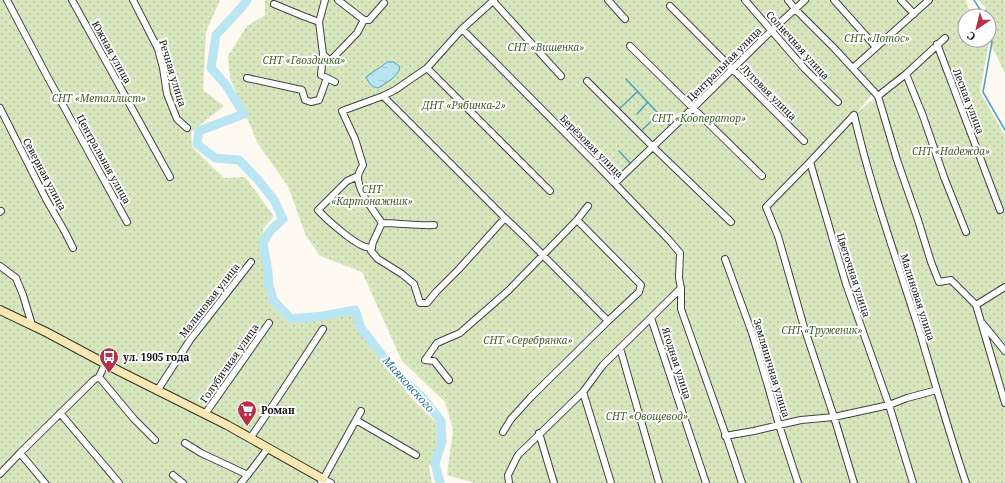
<svg xmlns="http://www.w3.org/2000/svg" width="1005" height="483" viewBox="0 0 1005 483" font-family="'Noto Serif',serif">
<defs>
<pattern id="grass-dots" width="8" height="8" patternUnits="userSpaceOnUse"><rect width="8" height="8" fill="#d8e6bd"/><path d="M2 2h.1M6 6h.1" fill="none" stroke="#b8c4a1" stroke-width="1.8" stroke-linecap="round"/></pattern>
<pattern id="water-ripples" width="26" height="14" patternUnits="userSpaceOnUse"><rect width="26" height="14" fill="#bae5f2"/><path d="M2 4q2-2 4 0t4 0M15 11q2-2 4 0t4 0" fill="none" stroke="#9fc3ce"/></pattern>
</defs>
<rect width="100%" height="100%" fill="#fefaf2"/>
<!-- grass -->
<path fill="url(#grass-dots)" fill-rule="evenodd" d="M0,0H220L206,32L203,90L224,106L191,132L192,147L224,178L245,177L274,216L263,229L269,285L273,300L291,318L355,310L362,329L410,397L438,424V447L429,467L432,483H0Z
M265,0H966L968,7L974,16H965V40H989V16H986L985,7L978,0H1005V73L989,41L980,92L1005,136V483H474L447,475L453,429L445,402L402,361L362,272L320,256L306,236L288,186L258,144L230,78L228,56L247,26L265,15ZM876,90L878,96L856,113Z"/>
<!-- water -->
<path fill="url(#water-ripples)" stroke="#47a3c3" d="M387,62H394L400,67C398,77 386,83 378,88C371,87 369,83 366,77C373,71 381,68 387,62Z"/>
<g fill="none" stroke-linecap="round" stroke-linejoin="round">
<!-- stream -->
<path stroke="#47a3c3" stroke-width="1.5" d="M974,0L984,16
M989,27L992,42L983,92L1005,130
M626,79L671,127
M619,109L638,91
M637,114L648,102
M640,132L659,114
M619,151L632,165"/>
<!-- river -->
<path stroke="#bae5f2" stroke-width="9" d="M247,0L241,8L216,35L211,68L226,85L244,114L199,131L197,144L215,158L239,160L259,181L274,200L283,219L270,231L263,243L268,272L269,285L273,300L291,319L323,316L355,310L361,328L396,373L422,397L441,421L442,442L435,463L440,483"/>
<defs>
<path id="street" d="M7,0L47,76L127,222
M72,0L170,177
M133,0L158,49L163,68L167,94L177,119L187,128
M325,0L319,22L323,54L321,75L335,82
M608,0L625,19
M745,0L804,68L838,102
M788,0L795,9L835,49L878,96L897,160L918,220L931,262L939,282L951,280L976,305L1005,403
M834,0L876,47
M901,0L914,14
M493,1L561,76
M274,4L303,16L319,22
M670,6L804,141
M364,20H369L384,3
M462,29L598,166L669,240L680,253L679,278L681,288V309L729,444L742,483
M937,44L1000,210
M630,46L762,176
M323,54L330,61L357,33L364,20L338,0
M427,68L550,191
M853,68L929,0
M906,74L923,116L944,177L966,232
M247,78L302,90L305,100L311,102L319,100L327,78
M587,81L653,147L731,222
M383,96L505,218L525,237L608,321
M878,96L906,74L945,38
M0,108L46,199L65,232L73,248
M854,115L810,162L766,207L778,236L804,327L834,417L854,483
M854,115C871,189 897,260 920,333C935,383 949,433 966,483
M810,162L846,284L889,405L913,483
M358,176L347,181L318,210C326,219 354,244 366,247C368,248 370,247 372,248
M615,183L693,108L772,30L805,0
M0,212L1,211
M382,223C374,211 358,192 358,177C358,173 361,169 363,165L355,139L342,111L383,96L395,90L427,68L462,29L494,0
M434,225C417,226 400,223 382,223L373,242L371,251L378,259L402,274L414,284L420,303H427L436,292L459,269L505,218
M725,259L752,333L768,386L779,425L798,483
M0,266L16,278L23,295L32,325
M976,305L1005,287
M651,318L706,483
M983,324L1005,351
M620,348L659,483
M99,377L134,419L155,440
M449,380L434,361L425,360L437,343L460,333L509,290L577,220L588,206
M157,391L190,340L251,262
M583,392L611,483
M60,413L119,483
M205,414L269,323
M356,420L416,455
M503,432L511,419L531,397L608,321L639,292L641,285L577,220
M539,433L554,483
M725,436L754,431L779,425L801,420L834,417L889,405L907,398L937,390
M251,437L275,402L323,329
M185,443L201,453L248,475
M20,453L45,483
M0,474L20,453L94,380L99,377L105,364
M173,475L183,483
M323,479L331,483
M241,483L253,468L268,448
M321,483L361,411
M509,483L508,475L518,455L583,392L603,365L681,288"/>
<path id="secondary" d="M0,310L46,332L119,371L227,425L323,479"/>
</defs>
<!-- street casing -->
<use href="#street" stroke="#424242" stroke-width="8"/>
<!-- secondary casing -->
<use href="#secondary" stroke="#313131" stroke-width="10"/>
<!-- street -->
<use href="#street" stroke="#fff" stroke-width="6"/>
<!-- secondary -->
<use href="#secondary" stroke="#f9e7b2" stroke-width="8"/>
</g>
<!-- icons -->
<defs>
<symbol id="bus-pin" viewBox="-11 -11 22 30"><path d="M0 17L-7.5 6A9.5 9.5 0 1 1 7.5 6Z" fill="#b53149" stroke="#fff"/><path d="M-5-6H5V4H4V6H2V4H-2V6H-4V4H-5ZM-3.5-4V0h7V-4ZM-3.5 1.2v1.5H-2V1.2ZM2 1.2v1.5H3.5V1.2Z" fill="#fff"/></symbol>
<symbol id="supermarket-pin" viewBox="-11 -11 22 30"><path d="M0 17L-7.5 6A9.5 9.5 0 1 1 7.5 6Z" fill="#b53149" stroke="#fff"/><path d="M-6-5.5h2.5l.6 2H6L4.5 2H-2.5L-4.4-4H-6ZM-1.5 3.2a1.3 1.3 0 1 0 .1 0ZM3 3.2a1.3 1.3 0 1 0 .1 0Z" fill="#fff"/></symbol>
</defs>
<g fill-rule="evenodd">
<use href="#bus-pin" x="98" y="346" width="22" height="30"/>
<use href="#supermarket-pin" x="236" y="399" width="22" height="30"/>
</g>
<g text-anchor="middle" dominant-baseline="central" stroke-width="4" stroke-linejoin="round" paint-order="stroke">
<!-- park labels -->
<g font-size="10" font-style="italic" fill="#396224" stroke="#fff">
<text x="877" y="38">СНТ «Лотос»</text>
<text x="546" y="47">СНТ «Вишенка»</text>
<text x="304" y="60">СНТ «Гвоздичка»</text>
<text x="99" y="98">СНТ «Металлист»</text>
<text x="464" y="105">ДНТ «Рябинка-2»</text>
<text x="699" y="118">СНТ «Кооператор»</text>
<text x="951" y="151">СНТ «Надежда»</text>
<text x="372" y="189">СНТ<tspan x="372" dy="12">«Картонажник»</tspan></text>
<text x="822" y="330">СНТ «Труженик»</text>
<text x="528" y="340">СНТ «Серебрянка»</text>
<text x="647" y="416">СНТ «Овощевод»</text>
</g>
<!-- street labels -->
<g font-size="10" fill="#0f0f0f" stroke="#fff">
<text transform="translate(798 45) rotate(48)">Солнечная улица</text>
<text transform="translate(112 52) rotate(61)">Южная улица</text>
<text transform="translate(724 64) rotate(-45)">Центральная улица</text>
<text transform="translate(173 73) rotate(73)">Речная улица</text>
<text transform="translate(769 92) rotate(45)">Луговая улица</text>
<text transform="translate(969 101) rotate(69)">Лесная улица</text>
<text transform="translate(592 146) rotate(45)">Берёзовая улица</text>
<text transform="translate(104 159) rotate(61)">Центральная улица</text>
<text transform="translate(45 174) rotate(62)">Северная улица</text>
<text transform="translate(854 275) rotate(72)">Цветочная улица</text>
<text transform="translate(918 297) rotate(72)">Малиновая улица</text>
<text transform="translate(209 300) rotate(-52)">Малиновая улица</text>
<text transform="translate(229 363) rotate(-55)">Голубичная улица</text>
<text transform="translate(677 363) rotate(72)">Ягодная улица</text>
<text transform="translate(772 368) rotate(73)">Земляничная улица</text>
</g>
<!-- poi labels -->
<g font-size="10" font-weight="bold" fill="#0f0f0f" stroke="#fff" text-anchor="start">
<text x="123" y="357">ул. 1905 года</text>
<text x="261" y="410">Роман</text>
</g>
<!-- water labels -->
<g font-size="11" font-style="italic" fill="#217498" stroke="#fff">
<text transform="translate(409 384) rotate(48)">Маяковского</text>
</g>
</g>
<!-- north arrow -->
<g transform="translate(977 28) rotate(215)"><circle r="19" fill="#ffffff" stroke="#9f9f9f"/>
<path d="M0-3L7 15L0 10L-7 15Z" fill="#b53149"/>
<text y="-6" font-size="11" font-weight="bold" text-anchor="middle" fill="#0f0f0f">С</text>
</g>
</svg>
